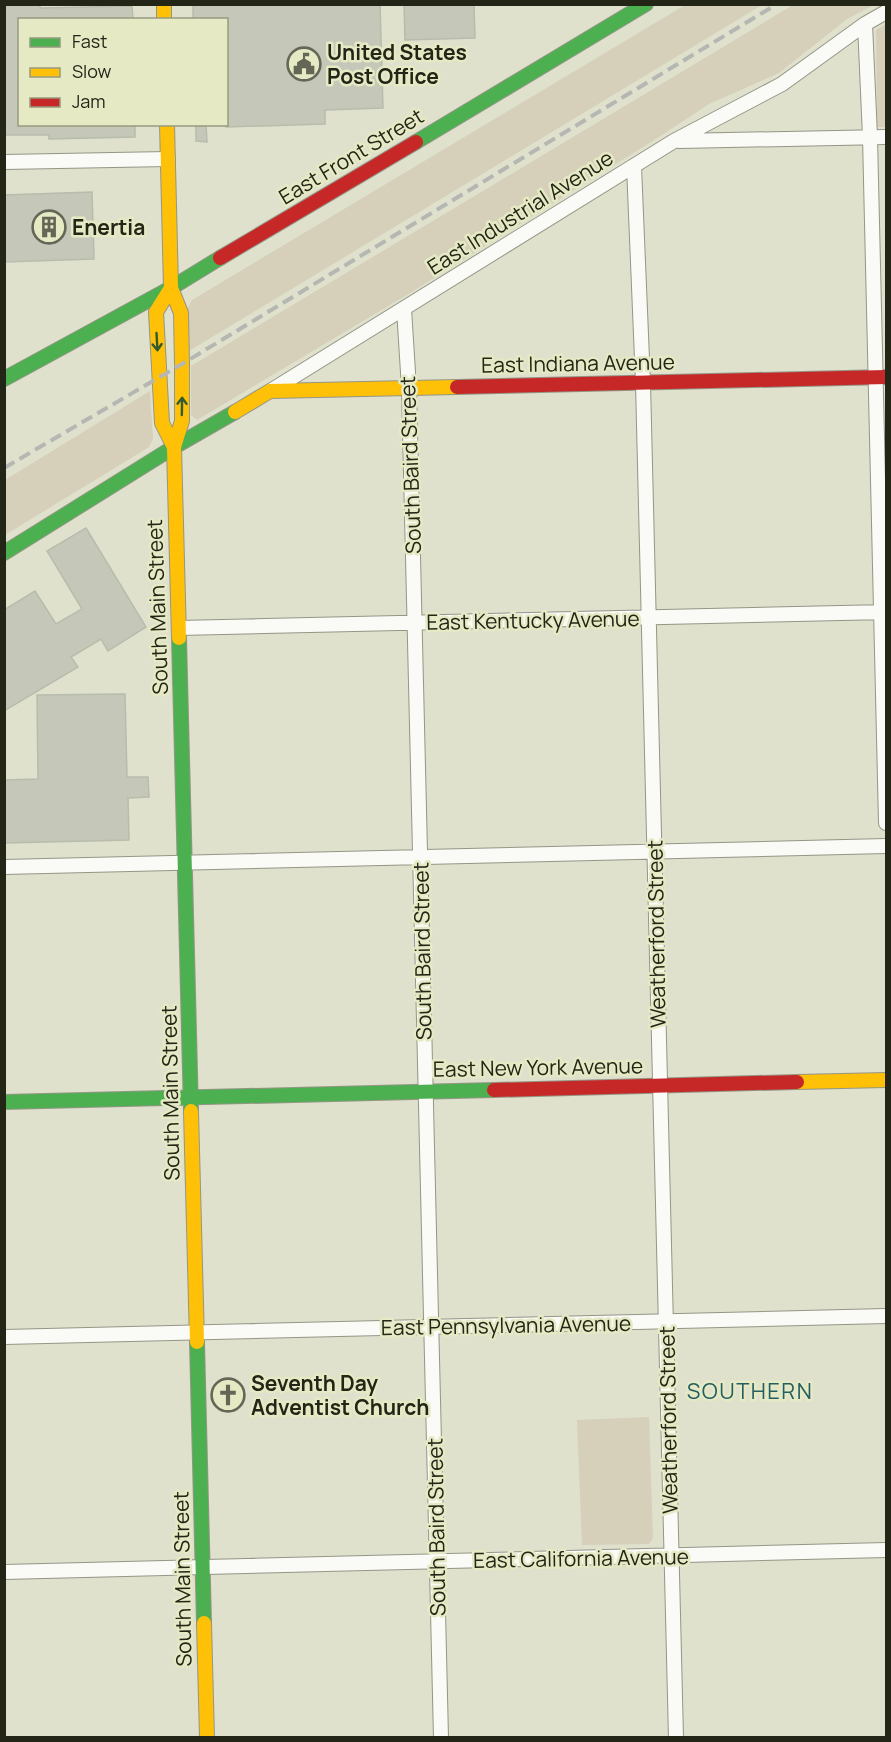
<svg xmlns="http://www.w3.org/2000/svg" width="891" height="1742" viewBox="0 0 891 1742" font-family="Manrope,sans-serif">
<rect width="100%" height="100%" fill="#dfe1cc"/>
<!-- green -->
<path fill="#d6cfba" d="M685,5H762L189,351L188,307L192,300Z
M793,5H874L847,19L779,73L709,104L659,137L410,293L197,420L191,415V366Z
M886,24V127H877L876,30Z
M150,391L153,439L149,447L5,535V480Z
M649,1417L653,1538L649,1544L582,1545L577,1420Z"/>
<!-- building -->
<path fill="#c5c8b9" stroke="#b7bcac" stroke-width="1.5" d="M4,4H40V8L132,6L133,20H20V124H135V137L49,139V135H4Z
M193,4H380L383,108L325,110V124L226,127V20H193Z
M404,4H474L475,38L405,40Z
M196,124H206L207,142L196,141Z
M92,192L94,259L4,262V195Z
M86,528L146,627L108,651L101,639L71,657L78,667L4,711V610L35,591L56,624L82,609L47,551Z
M125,694L127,777H148L149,797L128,798L129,840L4,843V780L38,779L37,695Z"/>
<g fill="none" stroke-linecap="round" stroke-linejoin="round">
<defs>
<path id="street" d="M865,24L870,137L886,823
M679,141L886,137
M4,162L168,159
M634,166L643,383L676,1738
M404,309L409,388L441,1738
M272,390L674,141L782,84L865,24L886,12
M179,628L886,612
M4,867L886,846
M4,1337L886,1316
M4,1572L886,1550"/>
<path id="fast" d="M416,142L646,4
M4,379L171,288L220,258
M4,553L174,447L235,412
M179,638L191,1111
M4,1102L494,1090
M197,1342L204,1623"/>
<path id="slow" d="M164,4V20
M167,124L171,288L181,313L182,364V421L174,447L179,638
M171,288L156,312L162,423L174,447
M235,412L270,391L457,387
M797,1082L886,1080
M191,1111L197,1342
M204,1623L207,1738"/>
<path id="jam" d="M220,258L416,142
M457,387L886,377
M494,1090L797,1082"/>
</defs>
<!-- street casing -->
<use href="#street" stroke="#949686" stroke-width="16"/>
<!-- fast casing -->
<use href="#fast" stroke="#949686" stroke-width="16"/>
<!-- slow casing -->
<use href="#slow" stroke="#949686" stroke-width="16"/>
<!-- jam casing -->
<use href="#jam" stroke="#949686" stroke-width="16"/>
<!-- street -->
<use href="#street" stroke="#fafaf7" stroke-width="14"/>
<!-- fast -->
<use href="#fast" stroke="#4caf50" stroke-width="14"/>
<!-- slow -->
<use href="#slow" stroke="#ffc107" stroke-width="14"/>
<!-- jam -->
<use href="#jam" stroke="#c62828" stroke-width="14"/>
<!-- rail -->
<path stroke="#b6b7b2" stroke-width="4" stroke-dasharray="12 6" stroke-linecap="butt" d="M4,468L182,364L777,4"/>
</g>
<!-- one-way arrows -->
<defs><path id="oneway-shaft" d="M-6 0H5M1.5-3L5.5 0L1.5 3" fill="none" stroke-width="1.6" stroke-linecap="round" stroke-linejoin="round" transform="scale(1.5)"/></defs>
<g stroke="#335c2e">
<use href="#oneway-shaft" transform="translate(157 342) rotate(87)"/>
<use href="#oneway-shaft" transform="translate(182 406) rotate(-89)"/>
</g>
<!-- icons -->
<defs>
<symbol id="civic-ring" viewBox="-11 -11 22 22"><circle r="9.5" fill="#e5e9c4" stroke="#656756" stroke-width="1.5"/><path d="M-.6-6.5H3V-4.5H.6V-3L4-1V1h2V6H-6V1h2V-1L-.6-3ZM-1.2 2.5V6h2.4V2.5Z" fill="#656756"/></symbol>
<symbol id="building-ring" viewBox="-11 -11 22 22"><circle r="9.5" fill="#e5e9c4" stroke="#656756" stroke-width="1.5"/><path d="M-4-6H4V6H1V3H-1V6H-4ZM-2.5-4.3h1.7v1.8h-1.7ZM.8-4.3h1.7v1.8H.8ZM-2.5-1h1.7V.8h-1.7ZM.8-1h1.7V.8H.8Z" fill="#656756"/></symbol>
<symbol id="church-ring" viewBox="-11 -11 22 22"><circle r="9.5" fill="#e5e9c4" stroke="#656756" stroke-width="1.5"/><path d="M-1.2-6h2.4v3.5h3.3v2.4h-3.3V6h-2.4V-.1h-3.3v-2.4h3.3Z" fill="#656756"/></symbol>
</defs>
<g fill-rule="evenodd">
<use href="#civic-ring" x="285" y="45" width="38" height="38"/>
<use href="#building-ring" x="30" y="208" width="38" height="38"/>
<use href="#church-ring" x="209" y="1376" width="38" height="38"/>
</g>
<g text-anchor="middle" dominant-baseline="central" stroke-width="5" stroke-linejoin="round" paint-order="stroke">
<!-- poi labels -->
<g font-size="21" font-weight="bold" fill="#232517" stroke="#e5e9c4" text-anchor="start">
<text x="327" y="52">United States<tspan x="327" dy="24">Post Office</tspan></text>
<text x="72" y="227">Enertia</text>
<text x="251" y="1383">Seventh Day<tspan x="251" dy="24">Adventist Church</tspan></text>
</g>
<!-- street labels -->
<g font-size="21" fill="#232517" stroke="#e5e9c4">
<text transform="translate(351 156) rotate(-31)">East Front Street</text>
<text transform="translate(520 212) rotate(-32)">East Industrial Avenue</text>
<text transform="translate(578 363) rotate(-1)">East Indiana Avenue</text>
<text transform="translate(410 465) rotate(-92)">South Baird Street</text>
<text transform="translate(157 607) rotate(-92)">South Main Street</text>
<text transform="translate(533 620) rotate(-1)">East Kentucky Avenue</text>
<text transform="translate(656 934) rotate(-91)">Weatherford Street</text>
<text transform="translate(422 951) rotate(-91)">South Baird Street</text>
<text transform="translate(538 1067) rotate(-1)">East New York Avenue</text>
<text transform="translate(170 1093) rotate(-91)">South Main Street</text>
<text transform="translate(506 1325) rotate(-1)">East Pennsylvania Avenue</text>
<text transform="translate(668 1420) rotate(-91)">Weatherford Street</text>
<text transform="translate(436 1527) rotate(-91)">South Baird Street</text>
<text transform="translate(581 1558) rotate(-1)">East California Avenue</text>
<text transform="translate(182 1579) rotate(-91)">South Main Street</text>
</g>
<!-- neighbourhood labels -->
<g font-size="22" letter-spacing="1.5" fill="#245e63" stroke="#e5e9c4">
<text x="750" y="1391">SOUTHERN</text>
</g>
</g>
<!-- border -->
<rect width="891" height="1742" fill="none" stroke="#232517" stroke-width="12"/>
<!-- legend -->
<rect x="18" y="18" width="210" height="108" fill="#e5e9c4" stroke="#979b7f" stroke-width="1.5"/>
<rect x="30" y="38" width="30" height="9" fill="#4caf50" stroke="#979b7f" stroke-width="1.5"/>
<text x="72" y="48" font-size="18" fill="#232517">Fast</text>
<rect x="30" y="68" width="30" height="9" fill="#ffc107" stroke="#979b7f" stroke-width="1.5"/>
<text x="72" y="78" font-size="18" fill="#232517">Slow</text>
<rect x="30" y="98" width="30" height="9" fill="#c62828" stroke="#979b7f" stroke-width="1.5"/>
<text x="72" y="108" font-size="18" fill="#232517">Jam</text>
</svg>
